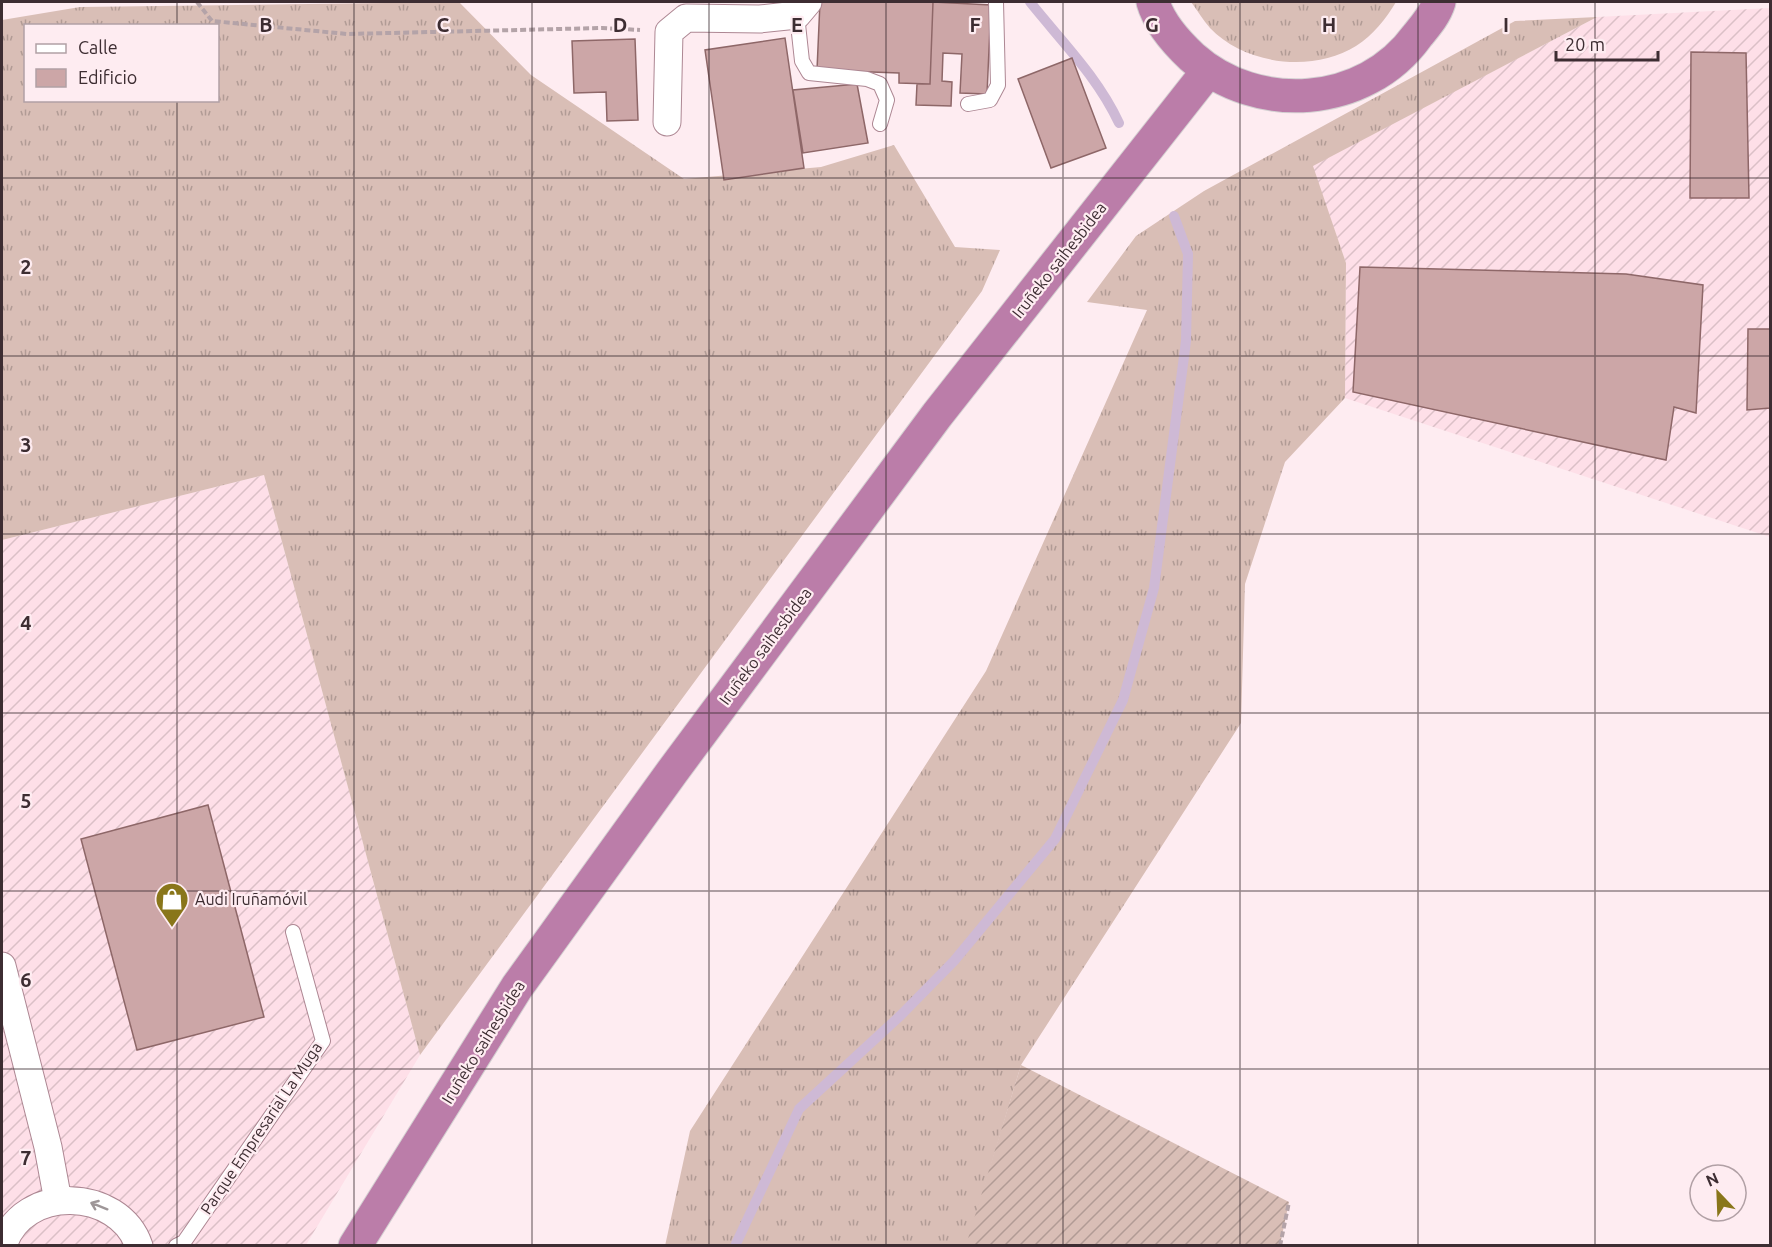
<svg xmlns="http://www.w3.org/2000/svg" width="1772" height="1247" viewBox="0 0 1772 1247" font-family="Ubuntu,sans-serif">
<defs>
<pattern id="industrial-furrows" width="10" height="10" patternUnits="userSpaceOnUse" patternTransform="scale(1.5)"><rect width="10" height="10" fill="#fedfe8"/><path d="M-1 1l2-2M0 10L10 0M9 11l2-2" fill="none" stroke="#dbc0c7"/></pattern>
<pattern id="grass-tufts" width="24" height="20" patternUnits="userSpaceOnUse" patternTransform="scale(1.5)"><rect width="24" height="20" fill="#d9beb6"/><path d="M3 7l-1-3M5 7V3M7 7l1-3M15 17l-1-3M17 17v-4M19 17l1-3" fill="none" stroke="#b19b95"/></pattern>
<pattern id="garden-furrows" width="10" height="10" patternUnits="userSpaceOnUse" patternTransform="scale(1.5)"><rect width="10" height="10" fill="#d9beb6"/><path d="M-1 1l2-2M0 10L10 0M9 11l2-2" fill="none" stroke="#b19b95"/></pattern>
</defs>
<rect width="100%" height="100%" fill="#feecf1"/>
<!-- industrial -->
<path fill="url(#industrial-furrows)" d="M1770,8V537L1345,398L1346,263L1312,166L1597,17Z
M264,475L420,1055L306,1245H2V540Z"/>
<!-- grass -->
<path fill="url(#grass-tufts)" fill-rule="evenodd" d="M459,2L531,75L684,179L821,167L894,145L955,247L1000,250L982,291L420,1055L264,475L2,540V20L80,7ZM26,26H218V100H26Z
M1191,2H1396C1386,19 1373,35 1356,46C1313,73 1245,65 1210,28C1203,20 1197,10 1191,2Z
M1597,17L1313,166L1346,263L1345,398L1285,462L1245,584L1241,723L1021,1065L967,1245L665,1246L690,1131L986,671L1147,310L1087,302L1136,236L1204,191L1515,21Z"/>
<!-- garden -->
<path fill="url(#garden-furrows)" d="M1021,1065L1289,1202L1280,1245H966Z"/>
<g fill="none" stroke-linecap="round" stroke-linejoin="round">
<!-- stream -->
<path stroke="#ceb9d5" stroke-width="10" d="M1030,2C1062,42 1097,76 1119,123
M735,1246L799,1109L901,1015L954,961L1055,839L1123,700L1154,588L1186,341L1188,254L1174,216"/>
</g>
<!-- building -->
<path fill="#cca6a7" stroke="#8e6768" stroke-width="1.5" d="M820,2H933L930,84L899,83V73L817,70Z
M933,2L991,5L987,94L960,93L962,54L943,53L942,81L952,82L951,106L916,105L917,84H930Z
M785,38L804,168L724,180L705,50Z
M635,39L638,120L607,121L606,92L574,93L572,41Z
M1691,52L1746,53L1749,198H1690Z
M1072,58L1106,148L1051,168L1018,79Z
M857,84L868,143L803,153L793,90Z
M1360,267L1626,274L1703,285L1696,413L1674,407L1666,460L1353,392Z
M1748,329H1770V408L1747,410Z
M208,805L264,1017L137,1050L81,839Z"/>
<g fill="none" stroke-linecap="round" stroke-linejoin="round">
<defs>
<path id="lane" d="M797,15L802,61L809,73L867,79L880,84L887,100L880,124
M968,104L990,100L998,85L996,2
M176,1246L184,1242L323,1041L293,932"/>
<path id="street" d="M667,122L669,32L686,18L760,19L797,15L808,2
M2,966L48,1147L58,1201
M3,1246C22,1184 119,1187 139,1246"/>
<path id="highway" d="M1153,2C1159,23 1176,42 1192,57C1257,115 1365,108 1417,36C1426,25 1435,15 1439,2
M355,1246L517,987L672,772L937,415L1208,71"/>
</defs>
<!-- lane casing -->
<use href="#lane" stroke="#ad8793" stroke-width="16"/>
<!-- street casing -->
<use href="#street" stroke="#ad8793" stroke-width="29"/>
<!-- highway casing -->
<use href="#highway" stroke="#d4d1d2" stroke-width="35"/>
<!-- path -->
<path stroke="#b4a3a8" stroke-width="4" stroke-dasharray="6 3" stroke-linecap="butt" d="M197,2L212,21L347,34L602,28L640,30
M1280,1246L1289,1202"/>
<!-- lane -->
<use href="#lane" stroke="#fff" stroke-width="14"/>
<!-- street -->
<use href="#street" stroke="#fff" stroke-width="27"/>
<!-- highway -->
<use href="#highway" stroke="#bb7da9" stroke-width="33"/>
</g>
<!-- one-way arrows -->
<defs><path id="oneway-shaft" d="M-6 0H5M1.5-3L5.5 0L1.5 3" fill="none" stroke-width="1.6" stroke-linecap="round" stroke-linejoin="round" transform="scale(1.5)"/></defs>
<use stroke="#9e9698" href="#oneway-shaft" transform="translate(99 1206) rotate(-158)"/>
<!-- grid -->
<path fill="none" stroke="#3d2d32" stroke-width="1.5" stroke-opacity="0.55" d="M177,2V26M354,2V1246M532,2V1246M709,2V1246M886,2V1246M1063,2V1246M1240,2V1246M1418,2V1246M1595,2V1246M177,100V1246M2,178H1770M2,356H1770M2,534H1770M2,713H1770M2,891H1770M2,1069H1770"/>
<!-- icons -->
<defs>
<symbol id="shop-pin" viewBox="-11 -11 22 30"><path d="M0 17L-7.5 6A9.5 9.5 0 1 1 7.5 6Z" fill="#89761a" stroke="#feecf1"/><path d="M-5-2.5h2.3a2.7 3.5 0 0 1 5.4 0H5L5.5 6h-11ZM-1.5-2.5h3a1.5 2.3 0 0 0-3 0Z" fill="#fff"/></symbol>
</defs>
<g fill-rule="evenodd">
<use href="#shop-pin" x="153" y="880" width="38" height="52"/>
</g>
<g text-anchor="middle" dominant-baseline="central" stroke-width="4.5" stroke-linejoin="round" paint-order="stroke">
<!-- street labels -->
<g font-size="16" fill="#3d2d32" stroke="#feecf1">
<text transform="translate(1059 260) rotate(-52)">Iruñeko saihesbidea</text>
<text transform="translate(765 646) rotate(-53)">Iruñeko saihesbidea</text>
<text transform="translate(483 1042) rotate(-58)">Iruñeko saihesbidea</text>
<text transform="translate(261 1128) rotate(-56)">Parque Empresarial La Muga</text>
</g>
<!-- poi labels -->
<g font-size="16" fill="#3d2d32" stroke="#feecf1" text-anchor="start">
<text x="195" y="899">Audi Iruñamóvil</text>
</g>
</g>
<g font-size="20" text-anchor="middle" font-weight="bold" fill="#3d2d32" stroke="#feecf1" stroke-width="4.5" stroke-linejoin="round" paint-order="stroke">
<text x="266" y="32">B</text>
<text x="443" y="32">C</text>
<text x="620" y="32">D</text>
<text x="797" y="32">E</text>
<text x="975" y="32">F</text>
<text x="1152" y="32">G</text>
<text x="1329" y="32">H</text>
<text x="1506" y="32">I</text>
<text x="26" y="274">2</text>
<text x="26" y="452">3</text>
<text x="26" y="630">4</text>
<text x="26" y="808">5</text>
<text x="26" y="987">6</text>
<text x="26" y="1165">7</text>
</g>
<!-- border -->
<rect width="1772" height="1247" fill="none" stroke="#3d2d32" stroke-width="6"/>
<!-- legend -->
<rect x="24" y="24" width="195" height="78" fill="#feecf1" stroke="#b1a0a5" stroke-width="1.5"/>
<rect x="36" y="44" width="30" height="9" fill="#ffffff" stroke="#b1a0a5" stroke-width="1.5"/>
<text x="78" y="54" font-size="18" fill="#3d2d32">Calle</text>
<rect x="36" y="69" width="30" height="18" fill="#cca6a7" stroke="#b1a0a5" stroke-width="1.5"/>
<text x="78" y="84" font-size="18" fill="#3d2d32">Edificio</text>
<!-- north arrow -->
<g transform="translate(1718 1193) rotate(337)"><circle r="28" fill="#feecf1" stroke="#b1a0a5" stroke-width="1.5"/>
<path d="M0-4.5L10 22L0 15L-10 22Z" fill="#89761a"/>
<text y="-9" font-size="16" font-weight="bold" text-anchor="middle" fill="#3d2d32">N</text>
</g>
<!-- scale -->
<path d="M1556 51v9h102v-9" fill="none" stroke="#3d2d32" stroke-width="3"/>
<text x="1565" y="51" font-size="18" fill="#3d2d32" stroke="#feecf1" stroke-width="4.5" paint-order="stroke">20 m</text>
</svg>
